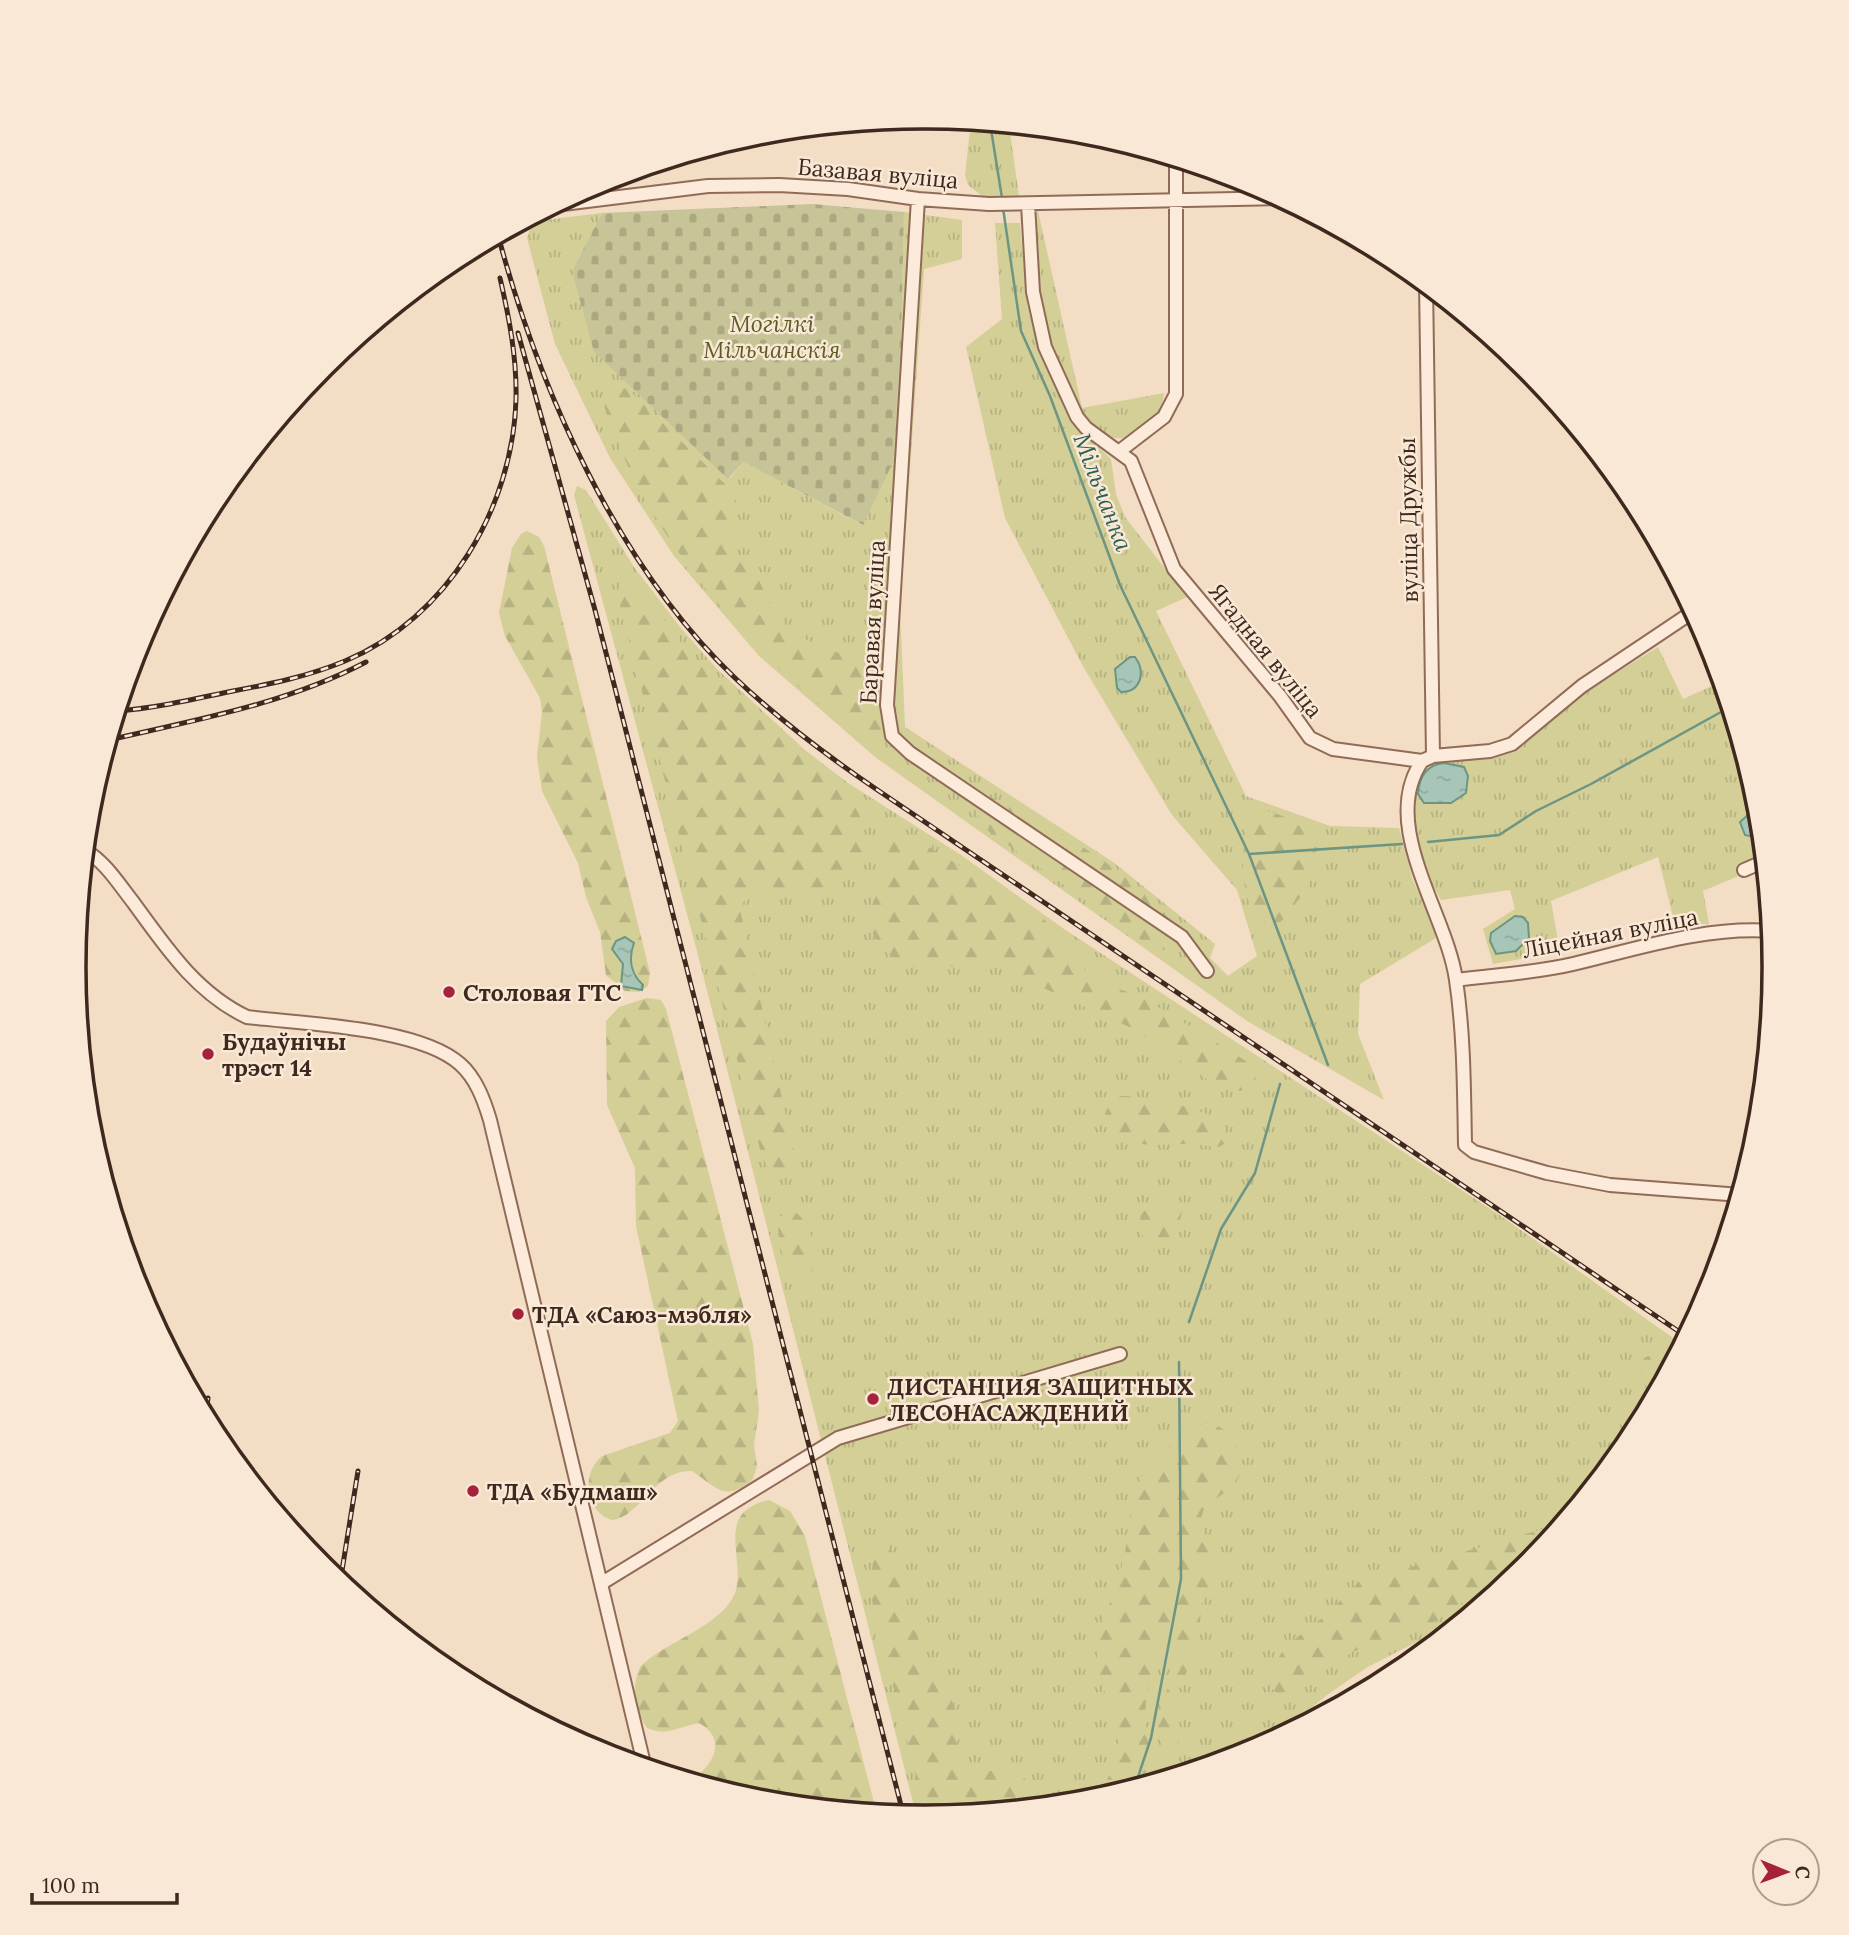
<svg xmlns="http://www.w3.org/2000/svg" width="1849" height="1935" viewBox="0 0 1849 1935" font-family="Lora,serif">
<defs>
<pattern id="grass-tufts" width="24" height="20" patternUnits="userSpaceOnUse" patternTransform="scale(1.75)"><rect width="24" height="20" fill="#d3cf97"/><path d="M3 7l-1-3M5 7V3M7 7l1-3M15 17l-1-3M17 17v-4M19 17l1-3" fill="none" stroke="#b6b282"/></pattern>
<pattern id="forest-firs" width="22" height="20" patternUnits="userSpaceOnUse" patternTransform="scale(1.75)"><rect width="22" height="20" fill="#d3cf97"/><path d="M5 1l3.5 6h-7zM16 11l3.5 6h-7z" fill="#b6b282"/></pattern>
<pattern id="cemetery-stones" width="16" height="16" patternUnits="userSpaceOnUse" patternTransform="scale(1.75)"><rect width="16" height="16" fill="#c7c497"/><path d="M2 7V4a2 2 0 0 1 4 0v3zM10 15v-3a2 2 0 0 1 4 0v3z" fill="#aca882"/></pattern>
<pattern id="water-ripples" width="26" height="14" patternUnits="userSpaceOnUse" patternTransform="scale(1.75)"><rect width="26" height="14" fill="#a7c6b7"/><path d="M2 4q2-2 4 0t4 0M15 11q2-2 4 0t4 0" fill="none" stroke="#91aa9d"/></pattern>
</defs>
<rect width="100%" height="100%" fill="#f3ddc5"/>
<!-- grass -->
<path fill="url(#grass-tufts)" d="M971,121L1009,125L1019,196H982L968,185L965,175Z
M1038,211L1082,408L1164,393C1162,412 1153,420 1139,431C1091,468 1051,354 1044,322C1036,287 1036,251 1034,215Z
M904,212L962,220V259L924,269L900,609L905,727L1113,862L1215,944L1210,958L1228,976L1257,956L1237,890L1172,815L1084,668L1005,518L966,347L1002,319L995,223H1020L1027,303L1039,351L1073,423L1111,459L1116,494L1125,517L1187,597L1156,611L1246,796L1330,826L1399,828L1413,881L1429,913L1436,938L1360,984L1358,1034L1384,1100L1247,1021L875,757L759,656L674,556L610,458L555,344L527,238L531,225L537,221L602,213L572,271L729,479L743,462L862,525L901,343Z
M577,486L586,490L634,567L680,627L717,669L805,750L848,783L961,855L1064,929L1501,1216L1683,1345L1632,1441L1526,1570L1475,1612L1366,1668L1327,1695L1269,1744L1250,1754L1090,1802L917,1818L697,951L574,495Z
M1658,647L1683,699L1723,681L1759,802L1764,853L1739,865L1741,875L1703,891L1709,924H1675L1658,857L1551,901L1560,952L1493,964L1483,929L1515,909L1510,890L1441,900L1423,868L1414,829L1417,784L1424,768L1436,761L1489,759L1514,750L1582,694Z"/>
<!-- forest -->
<path fill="url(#forest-firs)" d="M610,383L629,390L734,493C741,511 730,522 732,540C734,554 749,564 756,575C763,588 768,601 776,613C793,639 826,650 854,657L864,652L871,640L880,639L885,656L878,696L882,729L876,741L863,740C767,669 657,550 616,437C610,422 601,406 604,391Z
M527,531L539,537L544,546L650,973L648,986L639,992L625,991L606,975L600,932L586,897L578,863L542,791L537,757L542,712L540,698L505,636L499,613L512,548L521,534Z
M626,582C644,585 670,630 683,645C734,703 795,747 850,800C885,846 855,889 801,893C788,894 776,887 763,889C751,891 745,898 740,909L794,1152L795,1164L786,1178L772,1174L762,1157L619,602V586Z
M993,798C1020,803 1144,884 1162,907C1171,918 1176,934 1168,947L1163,950L1151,947L987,830L980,823L977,810L980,804Z
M1264,810C1320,824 1333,861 1295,904C1288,913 1284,923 1272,925C1234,912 1243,849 1247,819L1250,814Z
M906,833L1042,916L1073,959L1096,981L1142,997L1246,1061L1256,1078L1252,1088L1235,1092L1215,1085L1138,1031L991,964C973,958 961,966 943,968C914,970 876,959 871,925C868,904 883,888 883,867C882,849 884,834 906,833Z
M647,998L661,1000L666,1009L753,1344L759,1411L754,1445L757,1466L753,1479C725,1504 715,1486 692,1471C653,1470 641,1517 612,1520C585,1512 581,1473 602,1456L670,1433L678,1421L636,1226L635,1168L607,1105L606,1021L619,1007Z
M1119,1096C1142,1095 1208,1108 1224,1124L1227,1142L1219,1147C1207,1147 1197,1143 1185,1144C1156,1144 1112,1152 1105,1114L1111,1100Z
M1168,1204L1182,1211L1178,1230L1161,1245L1148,1244L1138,1229L1141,1214L1151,1206Z
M789,1210C813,1214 826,1274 802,1282C784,1277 774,1233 780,1217Z
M1659,1351L1677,1357L1654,1399C1642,1386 1638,1375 1644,1358Z
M1207,1423C1221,1425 1229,1432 1235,1445C1259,1499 1196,1491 1202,1523C1205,1540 1215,1551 1215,1569C1214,1580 1206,1588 1203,1599C1199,1614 1201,1631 1197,1647C1193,1664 1181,1679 1177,1696C1174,1713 1189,1742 1171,1751L1163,1747C1146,1716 1179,1680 1176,1648L1172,1645L1163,1647C1145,1672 1139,1732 1154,1759C1159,1767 1167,1771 1174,1777L1090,1802C1113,1783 1126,1737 1114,1709C1106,1692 1096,1680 1097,1660C1097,1628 1112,1602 1120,1573C1137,1516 1118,1487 1171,1445C1183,1435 1192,1426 1207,1423Z
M769,1500L790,1511L805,1536L877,1814L758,1802L689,1781C711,1769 730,1740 699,1723C679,1726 668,1737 647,1728C634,1709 631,1689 640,1667C664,1642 726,1625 736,1590C745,1556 714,1512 769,1500Z
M1564,1523L1526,1570L1511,1582L1474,1595L1431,1624L1352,1652L1318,1674L1295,1694L1281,1696L1272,1689V1668L1286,1646L1326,1615L1359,1582Z
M880,1541L889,1546L892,1554L928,1670L952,1699L958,1746L964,1760L977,1772C992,1774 1004,1763 1018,1766L1029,1787L1030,1808L926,1818L870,1592L874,1550Z"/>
<!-- cemetery -->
<path fill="url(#cemetery-stones)" d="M812,204L904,212L901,343L893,462L863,525L743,462L728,479L594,352L572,271L602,213Z"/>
<!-- water -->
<path fill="url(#water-ripples)" stroke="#6c9584" stroke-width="2" d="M1135,657C1146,672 1141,692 1121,692L1117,688L1115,669L1130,657Z
M1444,763L1464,767L1468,776L1466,793L1451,803H1424L1418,794C1419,778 1426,765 1444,763Z
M1759,805L1763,839L1745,835L1740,822Z
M1515,916L1523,917L1528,923L1529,938L1516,951L1496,954L1490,941L1491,933Z
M625,937L634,943C628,959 631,974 643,985L642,990L621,986L623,964L612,949L616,941Z"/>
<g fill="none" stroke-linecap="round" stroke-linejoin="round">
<!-- stream -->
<path stroke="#6c9584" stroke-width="2.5" d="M990,123L1002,198
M1003,208L1021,331L1050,396L1120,585L1249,854L1328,1065
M1428,842L1499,835L1536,811L1591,784L1730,707
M1249,854L1402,844
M1189,1322L1221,1229L1255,1173L1280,1084
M1134,1789L1151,1738L1181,1579L1179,1362"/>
<defs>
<path id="minor" d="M918,199L887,705L892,736L910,753L1182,937L1207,971
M1028,204L1033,292L1045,347L1077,417L1086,428L1131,461L1174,569L1280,696L1310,738L1333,749L1422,761L1433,756L1490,751L1512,744L1582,686L1694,611
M555,205L708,186L779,185L848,189L918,199L989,204L1281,198
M1426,284L1433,756
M1121,450L1164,417L1176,394V159
M1422,761C1378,825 1447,914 1456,980C1464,1034 1464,1090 1465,1145L1474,1152L1547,1173L1610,1185L1741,1195
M85,850C106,863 118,883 133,902C165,946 196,993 247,1017C302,1024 419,1027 460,1064C476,1078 484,1100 490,1120L645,1768
M1744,870L1765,861
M1456,980C1494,975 1535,973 1573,964C1637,949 1705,926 1772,931
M602,1583L838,1438L1120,1354"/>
</defs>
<!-- minor casing -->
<use href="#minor" stroke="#906c58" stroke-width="16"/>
<!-- minor -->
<use href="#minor" stroke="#fcebda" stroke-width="12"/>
<defs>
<path id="rail" d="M498,235C539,389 617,565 734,677C777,718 826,755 876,789L1687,1337
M518,333L595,610L904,1817
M117,711C157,708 194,699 233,691C271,684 309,676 345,661C448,618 513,507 516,399C517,358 509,317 500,278
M109,740C195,720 286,704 366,662
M205,1417L208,1398
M340,1583L358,1471
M1310,1722L1397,1660L1453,1629"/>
</defs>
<!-- rail casing -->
<use href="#rail" stroke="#3f281e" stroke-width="5"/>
<!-- rail -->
<use href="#rail" stroke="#f9e8d6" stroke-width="2.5" stroke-dasharray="8" stroke-linecap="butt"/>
</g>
<!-- markers -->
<g fill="#a6223b" stroke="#f9e8d6" stroke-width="2.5">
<circle cx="449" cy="992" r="7"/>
<circle cx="208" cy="1054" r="7"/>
<circle cx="518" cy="1314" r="7"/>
<circle cx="873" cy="1399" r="7"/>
<circle cx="473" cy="1491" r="7"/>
</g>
<g text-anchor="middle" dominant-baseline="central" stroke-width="5" stroke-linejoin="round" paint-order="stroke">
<!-- street labels -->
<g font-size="23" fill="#3f281e" stroke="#f9e8d6">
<text transform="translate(878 173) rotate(5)">Базавая вуліца</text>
<text transform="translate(1408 520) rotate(-91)">вуліца Дружбы</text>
<text transform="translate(872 622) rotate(-87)">Баравая вуліца</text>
<text transform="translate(1266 650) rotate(51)">Ягадная вуліца</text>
<text transform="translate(1610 933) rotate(-11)">Ліцейная вуліца</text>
</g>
<!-- park labels -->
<g font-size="23" font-style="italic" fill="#5a5e22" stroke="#f9e8d6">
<text x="772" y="323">Могілкі<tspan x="772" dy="26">Мільчанскія</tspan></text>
</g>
<!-- poi labels -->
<g font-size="23" font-weight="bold" fill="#3f281e" stroke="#f9e8d6" text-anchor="start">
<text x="463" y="992">Столовая ГТС</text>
<text x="222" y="1041">Будаўнічы<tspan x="222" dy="26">трэст 14</tspan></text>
<text x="532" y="1314">ТДА «Саюз-мэбля»</text>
<text x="887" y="1386">ДИСТАНЦИЯ ЗАЩИТНЫХ<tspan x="887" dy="26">ЛЕСОНАСАЖДЕНИЙ</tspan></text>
<text x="487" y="1491">ТДА «Будмаш»</text>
</g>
<!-- water labels -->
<g font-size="24" font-style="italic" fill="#2c6053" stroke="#f9e8d6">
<text transform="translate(1103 492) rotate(69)">Мільчанка</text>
</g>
</g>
<!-- crop -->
<path d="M0 0H1849V1935H0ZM86 967a838 838 0 1 1 1676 0a838 838 0 1 1-1676 0Z" fill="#f9e8d6" fill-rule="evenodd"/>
<path fill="none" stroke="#3f281e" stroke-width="3.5" d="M86 967a838 838 0 1 1 1676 0a838 838 0 1 1-1676 0Z"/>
<!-- north arrow -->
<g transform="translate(1786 1872) rotate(91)"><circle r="33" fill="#f9e8d6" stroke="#af9b8c" stroke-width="2"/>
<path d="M0-5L12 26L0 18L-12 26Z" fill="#a6223b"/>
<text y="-10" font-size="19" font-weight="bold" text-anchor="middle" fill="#3f281e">С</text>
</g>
<!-- scale -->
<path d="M32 1893v10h145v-10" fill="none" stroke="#3f281e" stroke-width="3.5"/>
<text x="42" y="1893" font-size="21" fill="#3f281e" stroke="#f9e8d6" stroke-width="5" paint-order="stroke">100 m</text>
</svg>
